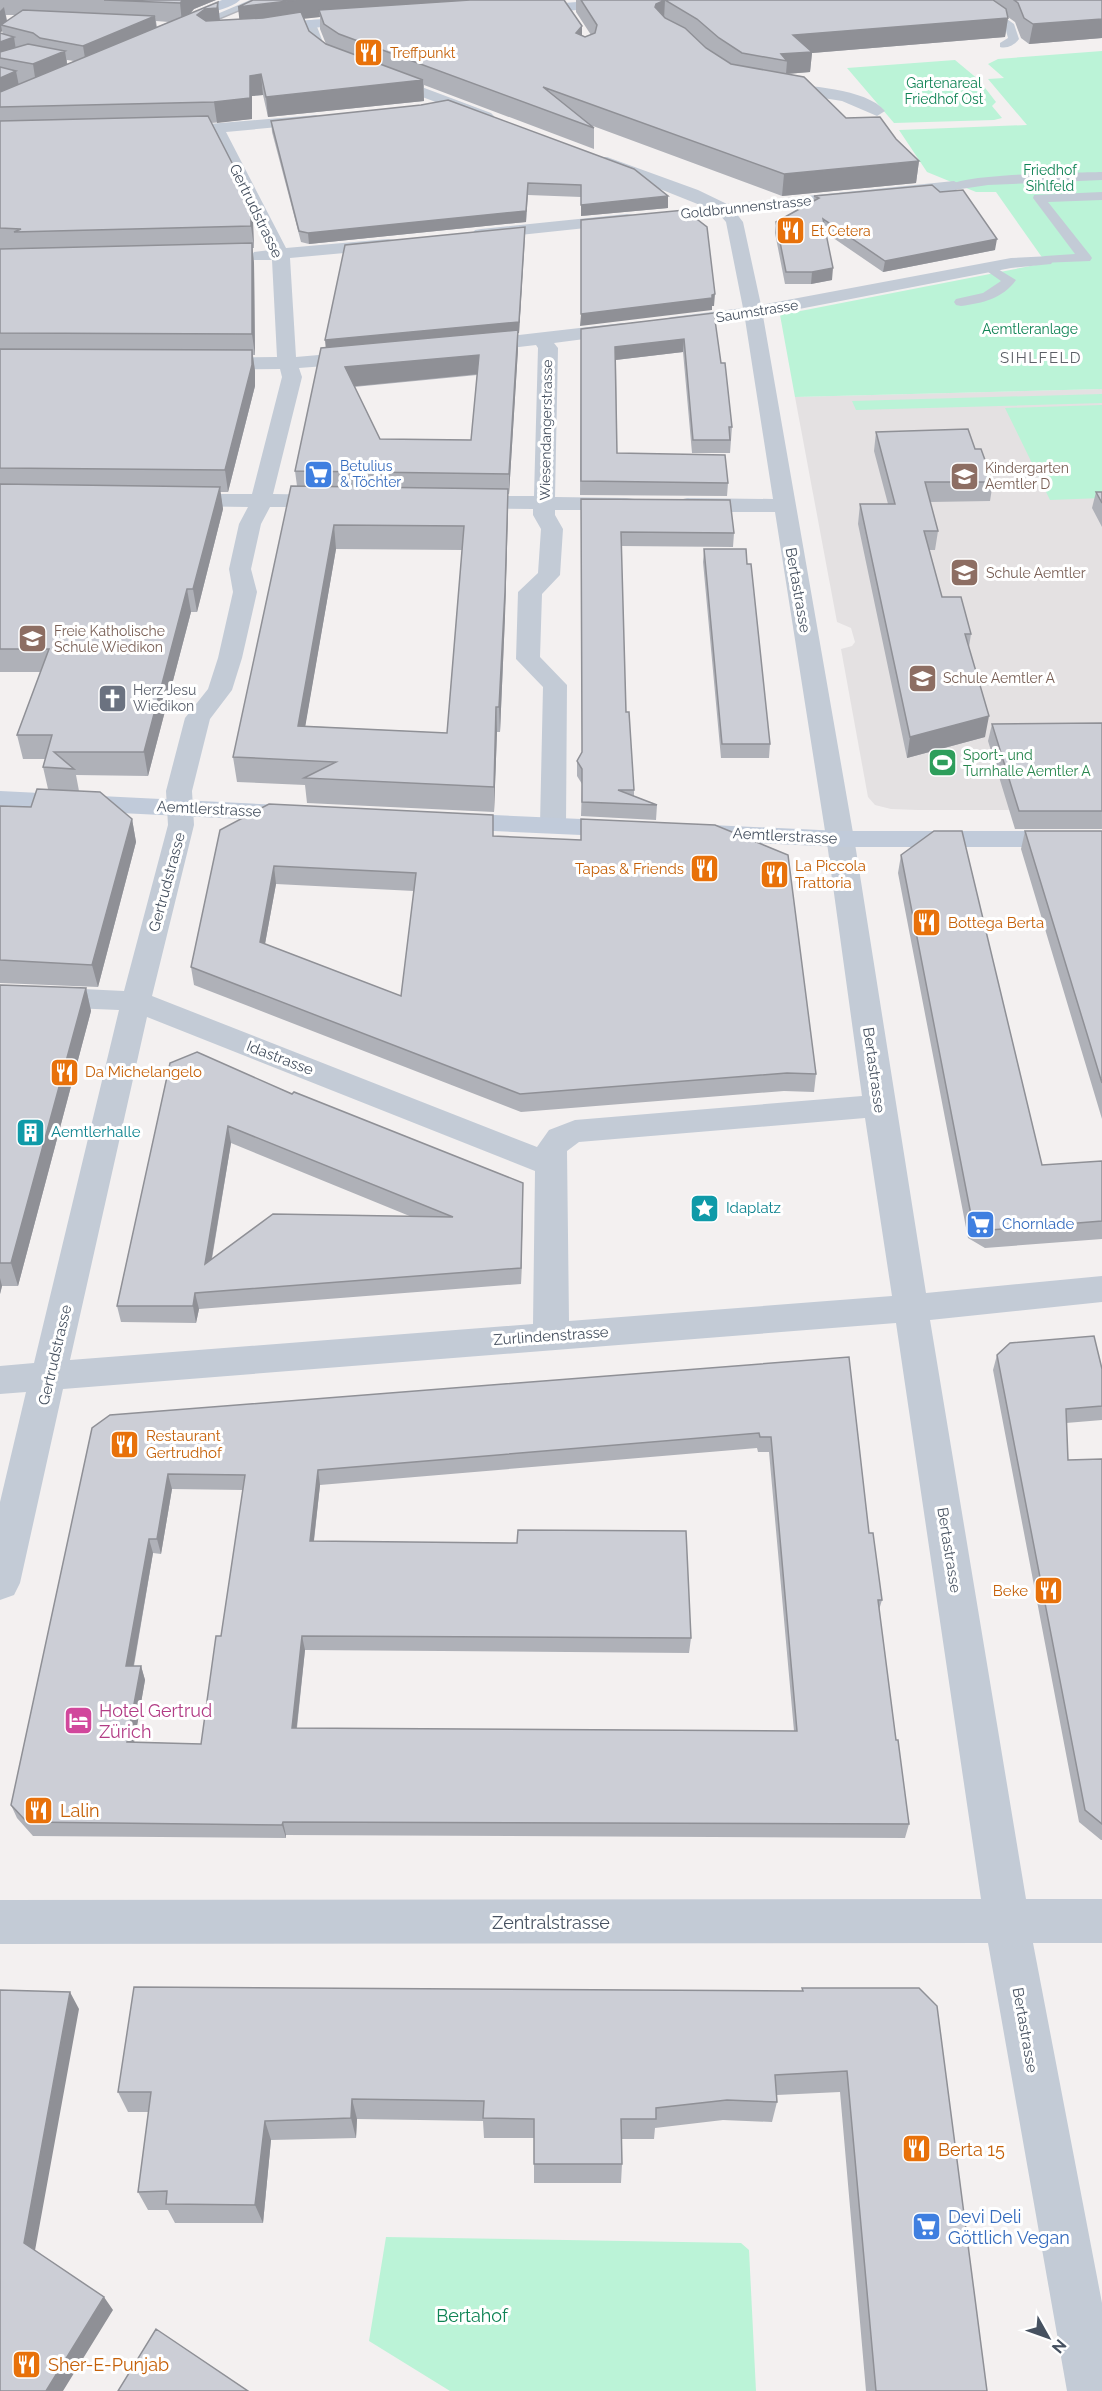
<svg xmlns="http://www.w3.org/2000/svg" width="1102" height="2391" viewBox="0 0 1102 2391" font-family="Raleway,sans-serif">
<rect width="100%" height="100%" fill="#f3f0f0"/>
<!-- education -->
<path fill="#e4e1e2" d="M1102,389V810H918L891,809L875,805L868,797L841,649L852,646L855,642L851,628L837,622L795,397Z"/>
<!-- green -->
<path fill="#bbf3d7" d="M1102,51V389L795,397L780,315L1046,263L996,192H976L927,172L899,130L1027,125L988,79L1004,78L988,64L998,59Z
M955,60L979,80L996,102L992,106L1002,118L994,120L894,123L847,68Z
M1102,394V403L856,410L852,401Z
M1102,405V498L1050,500L1005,408Z
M386,2237L741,2243L749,2250L756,2391H450L369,2341Z"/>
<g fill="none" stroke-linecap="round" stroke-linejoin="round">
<!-- lane -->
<path fill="#c3cbd6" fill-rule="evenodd" d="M250,0H264L191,31H183L182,29Z
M968,0H980L1014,24L1019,39C1015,45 1007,49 1000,47V43L1008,38L1005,27Z
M1102,172V180L988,185L954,190L948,186C962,173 1076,173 1102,172Z
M1102,192V200L1048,202L1090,255L1092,258L1090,261L1040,263L1038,260L1045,256L1075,254L1033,198L1034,195Z
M988,263L1016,280C1002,299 983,303 961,306L956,305L954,302L956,299L983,293L1001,281L981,267Z"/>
<!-- street -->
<path fill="#c3cbd6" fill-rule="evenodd" d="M309,20L316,24L324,45L339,56L491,113L494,116L491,119H481L329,62L313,50L302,24Z
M778,83C806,86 866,88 885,111L877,116L842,101L773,90L771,87Z
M316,115L321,117L324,120L321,123L226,132L286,248L388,239L394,240L397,244L394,248L388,249L290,258L296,357L364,351L371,353L374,357L371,361L364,363L299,368L302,377L273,494L332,495L340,496L343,501L340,506L332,507H270L261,524L251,569L257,592L242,658L232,690L210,719L192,791L194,825L152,996L537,1147L549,1130L575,1120L862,1096L828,850L775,512H687L679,510L676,505L679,500L687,498L773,499L745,319L672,329L665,327L663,323L665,319L672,317L743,308L726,222L720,215H702L700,211L705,207L595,163L593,160L595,157H607L698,190L727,204L954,181L962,186L954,191L736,213L743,222L761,305L1011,258L1051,256L1054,260L1051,264L1011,268L763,316L856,850L926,1293L1102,1276V1302L930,1320L1026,1899H1102V1943H1033L1102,2303V2391H1067L988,1943L0,1944V1900L981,1899L896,1323L63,1389L20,1583L14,1595L0,1600V1502L26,1392L0,1394V1366L34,1363L119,1010L0,1005V985L124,991L168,825L166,791L185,718L208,689L218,658L233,592L229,569L239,524L248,507L177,506L169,505L166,500L169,495L177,494H252L282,377L280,369L209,370L202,368L199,364L202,360L209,358L277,357L272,260H254L251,256L254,252L270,250L211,133L197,135L189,130L197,125ZM147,1017L535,1171L533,1324L70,1360ZM865,1118L892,1296L569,1321L567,1151L579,1142Z
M627,214L633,215L635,219L633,223L481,239L475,238L472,234L475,230L481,229Z
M623,323L630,325L632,329L630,333L554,343L558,348L555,497L626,498L634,499L637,504L634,509L626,510H555V515L563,529L560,575L542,594L540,657L567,685L566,825L563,831L553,833L543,831L540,825L543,687L516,659L518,592L538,573L541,529L533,515V509L465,508L457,507L454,502L457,497L465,496H534L538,348L536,345L475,352L468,350L465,346L468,342L475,340Z"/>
<!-- secondary -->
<path fill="#c1cbda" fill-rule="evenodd" d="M222,0H240C231,9 215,9 204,17C195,25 192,38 177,34L175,31C191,15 200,9 222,0Z
M604,0H666L659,4L523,14L516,10L523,6Z
M364,17L369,18L371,21L369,24L309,28L263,35L256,31C267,20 344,18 364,17Z
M0,791L300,806L309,808L313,814L309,820L300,822L0,807Z
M450,813L626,821L636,823L639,829L636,835L626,837L450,829L441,827L437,821L441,815Z
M690,824L840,831H1102V847H840L690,840L680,838L676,832L680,826Z"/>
<!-- tram -->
<path stroke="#b2b4bb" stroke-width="1.5" d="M205,25L265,0"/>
</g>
<!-- wall -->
<path fill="#afb1b8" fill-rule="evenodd" d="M0,0H216L194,9L190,13L220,20L240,19L238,7L564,0L582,26V36L585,37L591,35L576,12V0H1102V38L1029,44L1021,38L1015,22L1008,17L1005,37L812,53L810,72L786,74L846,118L896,139L919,161L916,183L782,196L593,126L594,128V149L424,85V101L268,117L263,95L252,96V119L211,123L251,200L253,222L254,248H252L254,263L255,355H253L255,371V386L228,492H220L223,509L197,612H191L148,776L76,775L79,791L132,819L136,842L98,987L0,983V806L31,807L48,789L43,767L45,759H23L17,735L41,672H0V33L3,34L2,31L0,33ZM6,15H16L7,21ZM320,17V29L326,44L309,31L304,18ZM156,21L169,22L157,27ZM67,60L74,61L67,64Z
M421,105L668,208L581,216V197L528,195L526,222L309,244L301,242L272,132L271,121Z
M814,196L995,250L883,272L826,233L832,280L811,284H785L775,233L776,222L814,201Z
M525,237L519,333H518V349L509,494H508L505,616L500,732H497L494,812L307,803L305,785L237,782L233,757L297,486L295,471L326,348ZM477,375L471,440L380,439L354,387ZM336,549L462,550L447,733L305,726Z
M714,313L721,363L732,427L730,453H692L683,352L616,360L617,453L728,483L727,496L580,495L581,329Z
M876,432L975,449L993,482L990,501L930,502L938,531L935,550H929L942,597L971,634L969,647L985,737L907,758L858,524L860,504H888L874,451Z
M1096,492H1102V527L1092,508Z
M581,499L734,533L733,547L621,546L626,712L634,790V796L657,805L656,820L581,816L582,784L577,776V761L582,752Z
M704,549L770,744L769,758H721L703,562Z
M1102,723V829H1015L988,741L992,724Z
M220,830L494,836L816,1074L814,1092L784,1091L521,1112L194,985L191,967ZM276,884L414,891L401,996L265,944Z
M1025,831H1102V1119L1021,849Z
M901,855L1042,1165L1102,1161V1239L985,1248L968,1238L898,873Z
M0,985L86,988L91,1011L18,1286H2L0,1294Z
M170,1063L292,1094L523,1183L521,1284L199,1309L196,1323L121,1322L117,1306ZM231,1143L412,1217L212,1259Z
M997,1355L1102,1369V1420L1066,1423L1068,1460L1102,1459V1840H1101L1079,1822L993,1370Z
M849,1357L869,1533L882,1600L879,1610L896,1740L909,1824L905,1838L286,1835V1838L33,1836L17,1818L11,1805L92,1428ZM757,1448L758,1452H769L794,1731L297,1728L305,1650L689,1653L691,1638L517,1543L314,1541L320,1485ZM172,1489L243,1490L221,1636L201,1744L134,1742L145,1680L141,1666H134L153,1553L161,1554Z
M802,1988H919L987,2391H866L840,2092L777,2095V2102L772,2122L723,2120L655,2128L654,2139H622V2164L621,2183H534V2138H484L483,2121L357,2119L356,2138L271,2140L263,2223H175L168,2210H148L138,2192L149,2112H128L118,2092L802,1991Z"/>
<!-- shaded-wall -->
<path fill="#8f9096" d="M183,0H216L194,9L182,23L180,3Z
M296,0H567L322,17L319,10L320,17L240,26L238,7Z
M665,0L664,19L654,27L656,4Z
M218,2L220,21L207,28L197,15L205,9Z
M4,7L8,27L1,25L2,31L0,33V11Z
M155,16L157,34L86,64L83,46Z
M1008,18L1005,37L812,53L810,72L786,74L787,61L781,54L793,35Z
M1102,19V38L1029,44L1033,24Z
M582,26V46L576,33Z
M14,37L17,57L0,58V42Z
M65,51L68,71L36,84L33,64Z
M16,71L20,91L0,100V78Z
M261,74L263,95L252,96V119L217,123L214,102L250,76Z
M423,80L424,101L268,117L266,97Z
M919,161L916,183L782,196L784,174Z
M528,183L526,222L309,244L308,233Z
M668,196V208L581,216V205Z
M251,200L253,222L254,248L251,226Z
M525,227L519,333H518V349L509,494V474L518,333L326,351L325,340Z
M997,239L995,250L883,272L885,261Z
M252,243L254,263L255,355L252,334Z
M833,268L832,280L811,284L812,272Z
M715,294L714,306H712V310L580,326L581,314Z
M684,339L683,352L615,360V347Z
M252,350L255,371V386L228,492L225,470Z
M479,355V374L347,387L345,367Z
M220,487L223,509L197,612L193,589Z
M508,489V512L505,616L500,732L499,707Z
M334,525L336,549L301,751L298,726Z
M187,589L191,612L148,776L144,752Z
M496,707L497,732L494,812V787Z
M989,716L985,737L907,758L910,737Z
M132,819L136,842L98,987L92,965Z
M274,866L276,884L262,960L260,942Z
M86,988L91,1011L18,1286L11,1263Z
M228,1126L231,1143L208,1280L205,1264Z
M523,1183V1199L521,1284V1268Z
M0,1278L2,1286L0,1294Z
M195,1293L199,1309L196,1323L193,1306Z
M318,1470L320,1485L312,1556L310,1541Z
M168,1474L172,1489L161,1554L157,1539Z
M149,1539L153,1553L131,1680L126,1666Z
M302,1636L305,1650L295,1742L292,1728Z
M141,1666L145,1680L132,1755L127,1742Z
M283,1822L286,1835V1838L282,1825Z
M70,1992L79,2009L34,2256L24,2243Z
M352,2099L357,2119L356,2138L351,2118Z
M265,2121L271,2140L263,2223L255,2205Z
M104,2297L113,2310L63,2391H46Z"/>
<!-- building -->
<path fill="#ccced6" stroke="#8f9096" stroke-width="1.5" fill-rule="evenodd" d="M104,0H183L180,3Z
M253,0H296L238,7Z
M470,0H564L582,26L576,33L585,37L595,33L597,25L581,0H665L656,4L655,7L665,18L685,28L706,48L731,64L804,77L846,118L880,117L896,139L919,161L784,174L543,87L594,128L339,34L324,24L319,10Z
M665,0H993L1006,9L1008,18L793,35L812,52L781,54L787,61L742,53L719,38L697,19Z
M1014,0H1102V19L1033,24L1024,18L1018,3Z
M218,2L217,8L205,9L197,15L206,21L263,18L301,12L309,31L326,44L423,80L266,97L261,74L250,76V98L214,102L0,107V92Z
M23,10L155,16L83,46L40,38L33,33L1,25Z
M0,33L14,37L0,42Z
M28,44L65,51L33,64L0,58V52Z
M0,67L16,71L0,78Z
M448,100L634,169L668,196L581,205V185L528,183L526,211L308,233L299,231L271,121L421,105Z
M208,116L251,200V226L14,232L21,229L0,228V121Z
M932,185L940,192L963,190L997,239L885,261L823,219L833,268L812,272H786L776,222L819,198L814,196Z
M685,210L707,227L715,294L712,295V298L581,314V220Z
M525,227L519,322L325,340L345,245Z
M252,243V334L0,333V249Z
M714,313L721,363H725L732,427H729L730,440H693L684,339L615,347L617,453L725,455L728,483L581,481V329Z
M518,330L509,474L295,471L321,348ZM479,355L471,440L380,439L345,367Z
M0,349L252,350V365L225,470L0,468Z
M968,429L975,449H981L993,482H925L938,531H924L942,597H961L971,634H965L989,716L910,737L860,504H895L876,432Z
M0,484L220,487L193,589H187L144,752H54L74,769L43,767L52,735H17L49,649H0Z
M291,486L508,489L505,592L499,707H496L494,787L304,778L336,762L233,757ZM334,525L464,526L447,733L298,726Z
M1096,492H1102V503Z
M581,499L730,500L734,533L621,532L626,712H629L634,790H618L657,805L582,802V769L577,761L582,752V740Z
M704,549H746L747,564H751L770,744H722Z
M1102,723V811H1019L992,724Z
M37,789L100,792L132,819L92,965L0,960V806L31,807Z
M269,804L493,815V836L581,840V819L715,825L788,855L816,1074L787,1073L520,1094L191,967L220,830ZM274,866L416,873L401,996L260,942Z
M934,831H962L1042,1165L1102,1161V1221L990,1230L972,1220L901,855Z
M1025,831H1102V1083Z
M0,985L86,988L11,1263H0Z
M197,1052L292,1094L294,1092L523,1183L521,1268L195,1293L193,1306H117L170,1063ZM228,1126L453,1217L273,1214L205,1264Z
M1094,1336L1102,1369V1406L1066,1409L1068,1460L1102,1459V1824L1085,1810L997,1355L1010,1343Z
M849,1357L869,1533H873L882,1600H878L896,1740H898L909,1824L283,1822L282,1825L27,1822L11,1805L92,1428L110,1415ZM759,1433L760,1437H771L797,1731L292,1728L302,1636L691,1638L686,1531L518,1530L517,1543L310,1541L318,1470ZM168,1474L245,1475L221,1636H216L201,1744L127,1742L141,1666H126L149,1539H157Z
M134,1987L803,1991L802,1988H919L937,2006L987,2391H876L847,2071L775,2075L777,2102L727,2100L656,2108V2119H621L622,2164H534V2119L483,2118L484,2101L352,2099L351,2118L265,2121L255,2205L166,2204L167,2191L138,2192L151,2092H118Z
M0,1990L70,1992L24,2243L104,2297L46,2391H0Z
M156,2329L248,2391H118Z"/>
<!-- icons -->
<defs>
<symbol id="restaurant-square" viewBox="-11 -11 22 22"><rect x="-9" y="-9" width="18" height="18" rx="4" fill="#e8710a" stroke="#fff"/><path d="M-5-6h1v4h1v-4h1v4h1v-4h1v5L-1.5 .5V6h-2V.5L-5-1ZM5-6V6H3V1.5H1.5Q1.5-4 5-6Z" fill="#fff"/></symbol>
<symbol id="supermarket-square" viewBox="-11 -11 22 22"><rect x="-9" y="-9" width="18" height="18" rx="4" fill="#3f7fe0" stroke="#fff"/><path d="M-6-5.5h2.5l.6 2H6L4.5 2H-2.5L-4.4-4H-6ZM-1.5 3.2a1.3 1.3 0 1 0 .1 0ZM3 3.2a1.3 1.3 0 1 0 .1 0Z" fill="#fff"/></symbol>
<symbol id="school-square" viewBox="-11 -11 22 22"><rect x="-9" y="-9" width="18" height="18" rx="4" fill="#8d6e63" stroke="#fff"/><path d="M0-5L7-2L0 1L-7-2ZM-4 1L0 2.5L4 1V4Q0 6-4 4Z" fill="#fff"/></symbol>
<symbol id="church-square" viewBox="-11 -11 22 22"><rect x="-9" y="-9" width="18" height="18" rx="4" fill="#6b7280" stroke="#fff"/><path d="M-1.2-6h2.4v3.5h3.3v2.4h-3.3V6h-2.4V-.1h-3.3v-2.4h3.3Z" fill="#fff"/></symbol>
<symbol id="stadium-square" viewBox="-11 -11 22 22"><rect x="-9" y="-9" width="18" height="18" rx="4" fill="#2e9e5b" stroke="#fff"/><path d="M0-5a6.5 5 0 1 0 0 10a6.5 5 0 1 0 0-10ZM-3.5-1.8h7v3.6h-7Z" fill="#fff"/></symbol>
<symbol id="building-square" viewBox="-11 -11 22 22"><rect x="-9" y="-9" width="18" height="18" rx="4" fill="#0f9aa8" stroke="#fff"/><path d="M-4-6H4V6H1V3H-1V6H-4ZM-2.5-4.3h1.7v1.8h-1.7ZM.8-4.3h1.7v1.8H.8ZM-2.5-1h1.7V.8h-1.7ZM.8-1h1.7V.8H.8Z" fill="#fff"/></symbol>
<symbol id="sight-square" viewBox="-11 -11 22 22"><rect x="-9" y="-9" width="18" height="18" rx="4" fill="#0f9aa8" stroke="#fff"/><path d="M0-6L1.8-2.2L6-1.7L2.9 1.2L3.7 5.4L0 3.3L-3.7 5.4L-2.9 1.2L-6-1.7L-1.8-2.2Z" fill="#fff"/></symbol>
<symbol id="hotel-square" viewBox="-11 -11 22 22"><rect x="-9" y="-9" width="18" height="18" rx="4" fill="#d1479c" stroke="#fff"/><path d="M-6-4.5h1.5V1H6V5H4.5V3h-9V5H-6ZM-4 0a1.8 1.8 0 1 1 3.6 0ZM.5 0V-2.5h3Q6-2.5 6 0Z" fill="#fff"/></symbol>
</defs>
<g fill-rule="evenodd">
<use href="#restaurant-square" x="352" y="36" width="33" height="33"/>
<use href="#restaurant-square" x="774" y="214" width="33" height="33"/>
<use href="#supermarket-square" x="302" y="458" width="33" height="33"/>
<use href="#school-square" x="948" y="460" width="33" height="33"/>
<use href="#school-square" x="948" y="556" width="33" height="33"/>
<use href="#school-square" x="16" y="622" width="33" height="33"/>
<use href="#school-square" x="906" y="662" width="33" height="33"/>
<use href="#church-square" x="96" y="682" width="33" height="33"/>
<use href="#stadium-square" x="926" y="746" width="33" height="33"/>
<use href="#restaurant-square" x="688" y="852" width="33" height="33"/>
<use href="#restaurant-square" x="758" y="858" width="33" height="33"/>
<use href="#restaurant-square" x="910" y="906" width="33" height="33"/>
<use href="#restaurant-square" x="48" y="1056" width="33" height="33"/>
<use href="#building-square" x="14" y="1116" width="33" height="33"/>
<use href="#sight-square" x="688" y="1192" width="33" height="33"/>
<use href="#supermarket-square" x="964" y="1208" width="33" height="33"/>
<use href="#restaurant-square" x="108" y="1428" width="33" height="33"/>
<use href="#restaurant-square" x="1032" y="1574" width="33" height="33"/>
<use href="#hotel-square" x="62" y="1704" width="33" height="33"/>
<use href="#restaurant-square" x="22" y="1794" width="33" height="33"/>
<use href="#restaurant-square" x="900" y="2132" width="33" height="33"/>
<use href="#supermarket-square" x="910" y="2210" width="33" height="33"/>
<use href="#restaurant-square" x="10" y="2348" width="33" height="33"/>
</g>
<g text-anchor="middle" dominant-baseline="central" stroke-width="6" stroke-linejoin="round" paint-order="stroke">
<!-- far-food labels -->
<g font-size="14" fill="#c56008" stroke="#fff" text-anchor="start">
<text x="390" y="53">Treffpunkt</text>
<text x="811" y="231">Et Cetera</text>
</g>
<!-- far-park labels -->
<g font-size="14" fill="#0f8354" stroke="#fff">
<text x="944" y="83">Gartenareal<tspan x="944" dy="16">Friedhof Ost</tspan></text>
<text x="1050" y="170">Friedhof<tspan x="1050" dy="16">Sihlfeld</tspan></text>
<text x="1030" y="329">Aemtleranlage</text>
</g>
<!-- far-street labels -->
<g font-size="14" fill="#465160" stroke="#fff">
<text transform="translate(746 207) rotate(-6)">Goldbrunnenstrasse</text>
<text transform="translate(757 311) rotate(-9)">Saumstrasse</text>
<text transform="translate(546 430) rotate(-89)">Wiesendangerstrasse</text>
</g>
<!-- far-shop labels -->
<g font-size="14" fill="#366cbe" stroke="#fff" text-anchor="start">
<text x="340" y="466">Betulius<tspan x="340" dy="16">&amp; Töchter</tspan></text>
</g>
<!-- far-education labels -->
<g font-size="14" fill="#785e54" stroke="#fff" text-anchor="start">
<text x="985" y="468">Kindergarten<tspan x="985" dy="16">Aemtler D</tspan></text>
<text x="986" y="573">Schule Aemtler</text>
<text x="54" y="631">Freie Katholische<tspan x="54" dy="16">Schule Wiedikon</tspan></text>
<text x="943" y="678">Schule Aemtler A</text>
</g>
<!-- far-worship labels -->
<g font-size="14" fill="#5b616d" stroke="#fff" text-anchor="start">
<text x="133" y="690">Herz Jesu<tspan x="133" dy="16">Wiedikon</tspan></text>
</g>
<!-- far-leisure labels -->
<g font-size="14" fill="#27864d" stroke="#fff" text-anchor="start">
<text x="963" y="755">Sport- und<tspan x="963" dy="16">Turnhalle Aemtler A</tspan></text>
</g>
<!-- street labels -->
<g font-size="15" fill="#465160" stroke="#fff">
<text transform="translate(256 211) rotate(64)">Gertrudstrasse</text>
<text transform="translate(798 590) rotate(80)">Bertastrasse</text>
<text transform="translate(209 809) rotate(3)">Aemtlerstrasse</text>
<text transform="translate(785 836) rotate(3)">Aemtlerstrasse</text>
<text transform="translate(167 882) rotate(-75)">Gertrudstrasse</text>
<text transform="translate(280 1058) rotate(21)">Idastrasse</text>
<text transform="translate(874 1070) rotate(82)">Bertastrasse</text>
<text transform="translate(551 1336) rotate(-4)">Zurlindenstrasse</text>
<text transform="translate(55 1355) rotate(-77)">Gertrudstrasse</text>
<text transform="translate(949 1550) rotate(81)">Bertastrasse</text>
<text transform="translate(1025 2030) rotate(80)">Bertastrasse</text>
</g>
<!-- far-quarter labels -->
<g font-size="15" letter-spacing="1.5" fill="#5c5f66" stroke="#fff">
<text x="1041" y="358">SIHLFELD</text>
</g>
<!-- food labels -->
<g font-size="15" fill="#c56008" stroke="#fff" text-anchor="start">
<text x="795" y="866">La Piccola<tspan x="795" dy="17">Trattoria</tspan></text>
<text x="684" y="869" text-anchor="end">Tapas &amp; Friends</text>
<text x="948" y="923">Bottega Berta</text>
<text x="85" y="1072">Da Michelangelo</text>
<text x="146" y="1436">Restaurant<tspan x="146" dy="17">Gertrudhof</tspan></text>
<text x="1028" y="1591" text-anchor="end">Beke</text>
</g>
<!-- culture labels -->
<g font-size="15" fill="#0d838f" stroke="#fff" text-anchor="start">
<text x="51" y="1132">Aemtlerhalle</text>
<text x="726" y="1208">Idaplatz</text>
</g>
<!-- shop labels -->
<g font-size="15" fill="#366cbe" stroke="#fff" text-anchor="start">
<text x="1002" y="1224">Chornlade</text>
</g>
<!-- near-hotel labels -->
<g font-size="18" fill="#b23c85" stroke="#fff" text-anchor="start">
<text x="99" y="1710">Hotel Gertrud<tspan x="99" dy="21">Zürich</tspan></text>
</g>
<!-- near-food labels -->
<g font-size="18" fill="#c56008" stroke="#fff" text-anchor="start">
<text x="60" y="1810">Lalin</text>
<text x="938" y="2149">Berta 15</text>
<text x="48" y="2364">Sher-E-Punjab</text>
</g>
<!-- near-street labels -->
<g font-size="18" fill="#465160" stroke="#fff">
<text x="551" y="1922">Zentralstrasse</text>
</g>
<!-- near-shop labels -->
<g font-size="18" fill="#366cbe" stroke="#fff" text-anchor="start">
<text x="948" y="2216">Devi Deli<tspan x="948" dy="21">Göttlich Vegan</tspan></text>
</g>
<!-- near-park labels -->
<g font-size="18" fill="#0f8354" stroke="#fff">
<text x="472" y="2315">Bertahof</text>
</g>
</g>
<!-- north arrow -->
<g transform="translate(1048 2337) rotate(130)" stroke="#ffffff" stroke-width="4.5" paint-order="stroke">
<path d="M0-4.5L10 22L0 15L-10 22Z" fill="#465160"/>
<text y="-9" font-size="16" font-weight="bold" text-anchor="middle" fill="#465160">N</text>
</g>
</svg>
